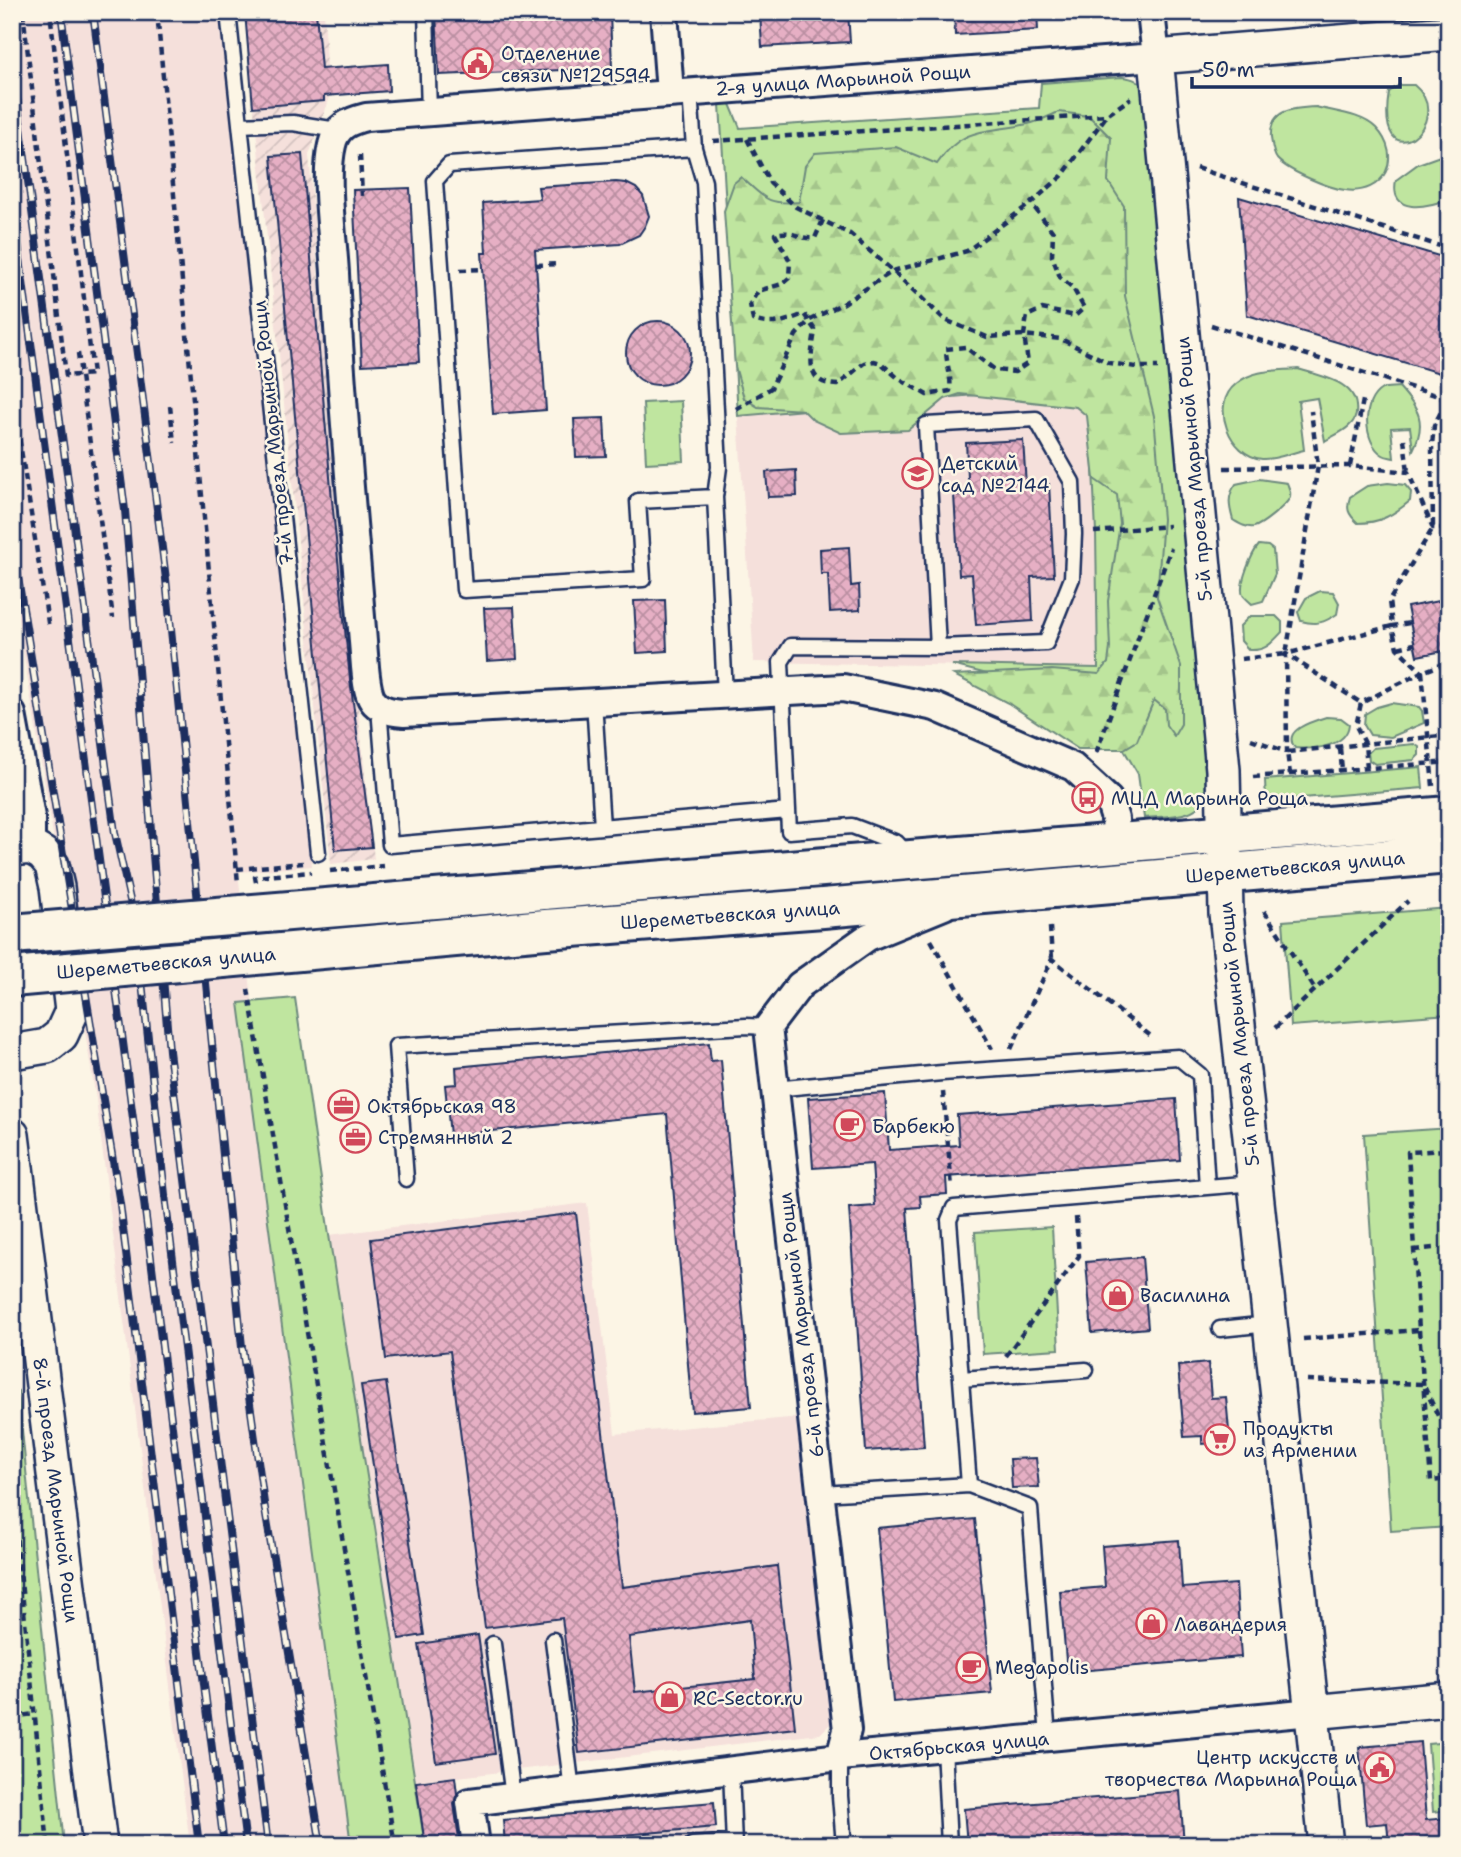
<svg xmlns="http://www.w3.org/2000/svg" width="1461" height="1857" viewBox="0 0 1461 1857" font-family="'Shantell Sans',sans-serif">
<defs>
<pattern id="industrial-furrows" width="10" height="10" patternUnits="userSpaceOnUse" patternTransform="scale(1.75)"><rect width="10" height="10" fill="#f5e0db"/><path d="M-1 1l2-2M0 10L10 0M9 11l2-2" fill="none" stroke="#d1c0be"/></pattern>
<pattern id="forest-firs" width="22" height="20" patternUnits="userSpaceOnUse" patternTransform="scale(1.75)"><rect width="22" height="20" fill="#bfe59f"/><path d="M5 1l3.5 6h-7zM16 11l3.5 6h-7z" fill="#a4c58b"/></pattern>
<pattern id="building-cross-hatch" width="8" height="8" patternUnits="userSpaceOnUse" patternTransform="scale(1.75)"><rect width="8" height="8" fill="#e6afc4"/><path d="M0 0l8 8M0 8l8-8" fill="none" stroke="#ba8fa2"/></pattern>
</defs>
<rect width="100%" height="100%" fill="#fcf5e5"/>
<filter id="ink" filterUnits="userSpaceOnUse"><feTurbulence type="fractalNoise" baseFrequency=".0143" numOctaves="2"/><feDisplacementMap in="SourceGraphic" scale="14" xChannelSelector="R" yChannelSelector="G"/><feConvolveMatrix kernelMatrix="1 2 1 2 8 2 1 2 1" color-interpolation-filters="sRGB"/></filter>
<g filter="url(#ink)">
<!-- built -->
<path fill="#f5e0db" d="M12,12H224L312,866L238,872L252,1000L240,1003L351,1845H190L96,1099L12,582Z
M1089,385L1096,532L1098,668L754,662L738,416Z
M587,1203L615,1434L800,1417L837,1717L820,1734L416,1782L329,1235Z"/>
<!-- industrial -->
<path fill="url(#industrial-furrows)" d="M244,12H324L329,100L309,155L335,491L374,859L331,864Z
M714,1802L717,1845H505L503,1820Z"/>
<!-- green -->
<path fill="#bfe59f" stroke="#6d8a7e" stroke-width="2" d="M1122,77C1134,78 1140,81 1145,92L1208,791C1201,819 1168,816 1144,818L1138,774L1113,731L1049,690L952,665L1098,668L1096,532L1089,385L738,416L720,104H730L740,128L1039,108L1041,83Z
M1399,85H1414C1459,122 1374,186 1389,92Z
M1316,107C1335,112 1362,114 1376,128C1404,157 1384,196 1345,190C1328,188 1288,171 1277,159C1273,154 1272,144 1271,138C1269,109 1293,108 1316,107Z
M1440,156H1449V199C1427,207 1389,216 1396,180L1418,164Z
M1298,369C1318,375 1354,381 1356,406C1357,413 1355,421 1349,426C1343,432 1333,436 1325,441L1317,398L1298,401L1304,450C1291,453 1274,460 1262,459C1230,456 1209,405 1236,384C1253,369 1276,371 1298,369Z
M1399,387C1419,409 1427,422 1413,450L1410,427L1391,428L1394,458C1390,457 1386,457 1383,455C1363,443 1361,401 1382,389C1386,387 1394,388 1399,387Z
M681,401L684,461L646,463L643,403Z
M1449,423V461L1445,459L1442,434Z
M1259,479L1287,483C1289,488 1292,494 1289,499C1285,506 1262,525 1254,527C1246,528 1240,524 1233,520C1229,506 1227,496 1236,484Z
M1388,483L1405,485L1411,492L1410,501C1393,515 1380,523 1358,523C1348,514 1346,509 1350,497L1367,486Z
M1259,545L1268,546L1273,550L1275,574L1263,601L1252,604C1249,601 1245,598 1243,595C1238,585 1252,553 1259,545Z
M1320,591L1333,592L1339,603L1337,614C1324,623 1316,625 1301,621L1298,612L1306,598Z
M1250,616H1276L1282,622V632C1271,644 1265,651 1249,650L1241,641L1240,626Z
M1391,703L1419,707L1422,711L1424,723L1391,737L1370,735L1364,725L1365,714L1377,707Z
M1326,717L1341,718L1349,724C1347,747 1313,750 1295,748C1281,730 1313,721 1326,717Z
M1414,744L1419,747V755L1414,760L1375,764L1369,760L1368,753L1373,748Z
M1421,767L1423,788L1266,801L1265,780Z
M1449,908V1014L1291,1026L1283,921Z
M295,998L329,1235L425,1845H351L239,1003Z
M1449,1128V1527L1391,1531L1364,1134Z
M1052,1227L1059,1349L983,1354L975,1232Z
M12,1386L18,1391L64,1845H12Z
M1449,1742V1810L1433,1812L1428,1744Z"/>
<!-- forest -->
<path fill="url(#forest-firs)" stroke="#6d8a7e" stroke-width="2" d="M1059,112L1089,116L1111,138L1108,181L1124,206L1125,296L1154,416L1163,519L1157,597L1181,666V724L1174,736L1166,725L1165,709L1154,700L1137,741L1124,749H1078L1008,703L954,675L1052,670L1099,674L1108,663L1110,648L1108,601L1120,524L1117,495L1094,479L1087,416L1076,407L960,394L945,399L908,430L841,433L813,420L803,410L758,407L744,398L735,366L724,211L734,183L741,177C765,198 766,205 799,202L805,166L815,153L896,147L937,164C963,125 987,133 1028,124C1038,122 1049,116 1059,112Z"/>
<!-- building -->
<path fill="url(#building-cross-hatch)" stroke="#1b2f5e" stroke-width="2" fill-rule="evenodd" d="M245,12H316L321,69L388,64L389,91L324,96V101L253,107Z
M436,12H610L612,68L439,75Z
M760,12H848L850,42L762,47Z
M954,12H1037L1038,30L955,35Z
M302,154L332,500L350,679L372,847L335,850L271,156Z
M616,182L626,183L636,188L643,196L649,216L645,226L639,235L620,244L535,250L546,410L493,414L482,253H486L483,203L540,199L538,187Z
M410,188L419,362L362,365L353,190Z
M1239,197L1449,259V376L1247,315Z
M626 353a32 32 0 1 1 64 0a32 32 0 1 1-64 0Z
M604,418L606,456L576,457L574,419Z
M1023,440L1026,485L1049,484L1054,576L1031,577L1033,621L976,625L972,574L959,575L954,495L969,494L966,443Z
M796,470L797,496L768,497L766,472Z
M849,547L851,586L859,585L860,610L830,612L828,574H821L820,549Z
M1449,599V650L1417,656L1407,607Z
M665,600L667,651L637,653L634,601Z
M514,607L517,659L487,661L484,608Z
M709,1043L711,1061L721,1060L751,1407L692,1412L667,1114L450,1135L445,1085L457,1084L456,1067Z
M885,1093L889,1150L959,1145L957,1115L1176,1099L1180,1160L946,1177L947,1194L920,1196L921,1207L907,1208L924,1447L866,1451L849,1208L875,1206L872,1164L813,1168L808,1098Z
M576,1213L622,1587L777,1566L795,1728L579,1753L562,1618L485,1628L450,1351L386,1359L371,1239ZM750,1620L755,1679L635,1692L629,1637Z
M1142,1257L1148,1328L1092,1333L1086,1262Z
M1208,1363L1211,1398L1226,1397L1230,1442L1202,1444V1436L1184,1437L1178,1366Z
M386,1382L424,1635L399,1639L361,1385Z
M1036,1458L1039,1487L1012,1488L1010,1459Z
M975,1519L992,1693L893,1702L877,1528Z
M1179,1540L1182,1588L1236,1584L1241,1657L1067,1672L1060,1591L1105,1587L1102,1546Z
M478,1635L495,1754L436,1762L419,1644Z
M1420,1742L1426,1820L1449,1818V1845H1389L1387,1823L1366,1825L1359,1747Z
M455,1777L457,1794L454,1804L460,1845H425L416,1782Z
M1180,1791L1184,1845H967L964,1809Z
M714,1802L716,1827L505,1845L503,1820Z"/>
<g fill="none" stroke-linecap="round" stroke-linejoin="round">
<defs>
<path id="service" d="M228,12L318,853
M426,12L429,112
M690,91L694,148L704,182L719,467L715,497L725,694
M240,125L293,123L337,130
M694,148L449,165L435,181L464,590L643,579L638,501L715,497
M1036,419L1072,482L1074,534L1072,578L1046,643L938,647L926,425Z
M594,701L602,827
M379,708L390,845L788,811
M906,853L897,843L852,826L789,831L781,662L791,646L938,647
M774,1089L942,1073L1178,1057L1200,1075L1207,1187
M406,1179L396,1046L746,1026L768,1027
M1220,1329L1269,1324
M961,1379L1086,1370
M969,1485L949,1220L954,1208L1255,1183
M821,1494L969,1485L1030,1508L1048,1737
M553,1640L572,1790
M493,1644L513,1797
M944,1747L949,1845
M840,1757V1796L844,1845
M731,1770L734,1845
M692,1845L734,1842"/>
<path id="minor" d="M664,12L670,93
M12,714L31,817V847
M1117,843L1115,819L1109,800L1073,767L935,707L843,688L404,713C370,711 368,698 365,667C355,536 341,404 335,273C333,237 324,178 332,145C336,126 350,121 366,117L1156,57L1151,12
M840,1757L847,1730L768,1027L800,985L868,937L944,906
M476,1845L470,1802L840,1757L1312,1712"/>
<path id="tertiary" d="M12,849L31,847L43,854L52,865L57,887L72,1011L61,1035L47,1046L12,1052
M12,1135L100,1845
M1312,1712L1449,1699
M1326,1845L1226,913L1223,770L1156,57L1449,33"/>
<path id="secondary" d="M543,890L1449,816
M546,929L823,908L1449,854"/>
</defs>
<!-- service casing -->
<use href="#service" stroke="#1b2f5e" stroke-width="19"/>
<!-- minor casing -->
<use href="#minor" stroke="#1b2f5e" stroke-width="32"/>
<!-- tertiary casing -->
<use href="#tertiary" stroke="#1b2f5e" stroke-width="38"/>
<!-- secondary casing -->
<use href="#secondary" stroke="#1b2f5e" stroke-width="44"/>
<!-- path -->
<path stroke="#1b2f5e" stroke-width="4.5" stroke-dasharray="7 5" stroke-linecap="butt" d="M23,12L66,376L93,374L50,12
M157,12L238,883
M747,139L770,183L796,207L850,234L893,271L945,320L987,337L1024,335L1061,339L1109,363L1136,367H1158
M713,141L1106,115
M360,155L362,196
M1196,168L1449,249
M823,220L815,238C797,240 795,229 775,234L790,261L789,278L782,284L758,291L750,304L753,320C773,327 786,321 804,314L815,330C812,355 802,384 838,385L864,363L874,361L881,363L898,378L927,395L950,391C952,376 946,364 946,349L965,347L995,370L1015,372L1028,363L1024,335L1027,316L1042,309L1075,316L1084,308L1073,288L1060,277L1052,256L1053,232L1031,203
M536,265L559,264
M460,270L483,269
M12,286L19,339L12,340
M1211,325L1448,399L1434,425L1432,445L1433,528L1389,601L1392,626L1286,654
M78,353L113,618
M12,392L49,629
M170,406L174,443
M736,409L771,388L796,335L810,320L844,303L893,271L967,251L1031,203L1062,176L1107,115L1131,98
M1404,439L1408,472
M1350,466L1363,400
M1224,468L1350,466L1408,472L1433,528H1449
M1094,532L1169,526
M1398,648L1414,644
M1241,659L1286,654L1318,466L1311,411
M1251,739L1287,752L1286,654L1361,703
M1340,748L1342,770
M1096,753L1171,548
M1367,768L1365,743L1356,726L1361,703L1422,672L1397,648L1392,626L1410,623
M1290,774L1449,762
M1253,777L1290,774L1287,752L1449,735
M1433,786L1422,672L1449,662
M237,869L303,863
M330,871L384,866
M256,882L255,877L311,872
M1264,911L1315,989
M1050,927L1052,959
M931,940L992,1049
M248,989L395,1845
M1275,1028L1408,901
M1011,1049L1052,959L1152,1037
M943,1092L952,1187
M1414,1250L1434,1248
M1419,1330L1431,1481L1449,1479
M1303,1339L1419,1330L1408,1152L1449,1150
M1006,1356L1079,1256L1076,1217
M1307,1380L1423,1384L1440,1420L1449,1419
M12,1529L16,1533L48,1845
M12,1623L26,1626
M12,1717L34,1714"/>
<!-- service -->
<use href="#service" stroke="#fcf5e5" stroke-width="14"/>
<!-- minor -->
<use href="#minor" stroke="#fcf5e5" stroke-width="26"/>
<!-- tertiary -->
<use href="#tertiary" stroke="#fcf5e5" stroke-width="33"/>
<!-- secondary -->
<use href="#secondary" stroke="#fcf5e5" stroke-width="38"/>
<defs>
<path id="rail" d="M61,12L125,510L169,1051L268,1845
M93,12L166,579L242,1347L264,1503L321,1845
M12,61L115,833L136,927L166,1204L246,1845
M12,198L144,1202L224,1845
M12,541L120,1204L199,1845"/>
</defs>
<!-- rail casing -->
<use href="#rail" stroke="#1b2f5e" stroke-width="8"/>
<!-- rail -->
<use href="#rail" stroke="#fcf5e5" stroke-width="5" stroke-dasharray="16" stroke-linecap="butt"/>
<defs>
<path id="secondary-bridge" d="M12,934L543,890
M12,977L546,929"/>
</defs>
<!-- secondary-bridge casing -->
<use href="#secondary-bridge" stroke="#1b2f5e" stroke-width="44" stroke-linecap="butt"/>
<!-- secondary-bridge -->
<use href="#secondary-bridge" stroke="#fcf5e5" stroke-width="38"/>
</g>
</g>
<!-- icons -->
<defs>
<symbol id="civic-ring" viewBox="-11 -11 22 22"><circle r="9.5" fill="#fcf5e5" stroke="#d1495b" stroke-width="1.5"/><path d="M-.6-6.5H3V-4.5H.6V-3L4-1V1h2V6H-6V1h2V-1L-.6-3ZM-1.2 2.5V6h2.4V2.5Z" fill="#d1495b"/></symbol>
<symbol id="school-ring" viewBox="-11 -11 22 22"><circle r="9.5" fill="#fcf5e5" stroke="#d1495b" stroke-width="1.5"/><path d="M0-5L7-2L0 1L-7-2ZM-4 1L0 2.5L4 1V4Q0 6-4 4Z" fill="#d1495b"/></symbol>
<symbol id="bus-ring" viewBox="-11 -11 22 22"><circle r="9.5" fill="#fcf5e5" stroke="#d1495b" stroke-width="1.5"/><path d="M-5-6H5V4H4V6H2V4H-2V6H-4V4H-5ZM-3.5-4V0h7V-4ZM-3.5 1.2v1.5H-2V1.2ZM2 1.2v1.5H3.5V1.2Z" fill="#d1495b"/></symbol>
<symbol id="office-ring" viewBox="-11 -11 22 22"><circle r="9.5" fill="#fcf5e5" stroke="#d1495b" stroke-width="1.5"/><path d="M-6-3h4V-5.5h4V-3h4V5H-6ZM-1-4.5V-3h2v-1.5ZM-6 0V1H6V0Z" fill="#d1495b"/></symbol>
<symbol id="cafe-ring" viewBox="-11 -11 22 22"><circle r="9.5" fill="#fcf5e5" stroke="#d1495b" stroke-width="1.5"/><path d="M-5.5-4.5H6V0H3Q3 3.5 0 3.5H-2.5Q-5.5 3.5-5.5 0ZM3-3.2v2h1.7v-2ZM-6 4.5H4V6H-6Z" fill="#d1495b"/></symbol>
<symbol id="shop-ring" viewBox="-11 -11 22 22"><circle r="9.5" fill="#fcf5e5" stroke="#d1495b" stroke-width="1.5"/><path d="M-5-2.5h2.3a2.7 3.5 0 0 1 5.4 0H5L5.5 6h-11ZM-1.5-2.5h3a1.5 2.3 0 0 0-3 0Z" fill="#d1495b"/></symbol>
<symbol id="supermarket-ring" viewBox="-11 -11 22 22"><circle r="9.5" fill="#fcf5e5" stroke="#d1495b" stroke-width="1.5"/><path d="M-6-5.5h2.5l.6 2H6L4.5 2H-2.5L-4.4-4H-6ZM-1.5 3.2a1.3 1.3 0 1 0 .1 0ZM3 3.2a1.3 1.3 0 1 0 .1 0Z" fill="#d1495b"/></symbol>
</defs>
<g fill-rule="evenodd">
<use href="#civic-ring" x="460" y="46" width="35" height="35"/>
<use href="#school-ring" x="900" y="456" width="35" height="35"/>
<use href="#bus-ring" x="1070" y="780" width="35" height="35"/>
<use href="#office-ring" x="326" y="1088" width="35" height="35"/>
<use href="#cafe-ring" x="832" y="1108" width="35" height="35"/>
<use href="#office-ring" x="338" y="1120" width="35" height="35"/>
<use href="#shop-ring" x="1100" y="1278" width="35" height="35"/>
<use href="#supermarket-ring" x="1202" y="1422" width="35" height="35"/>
<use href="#shop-ring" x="1134" y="1606" width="35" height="35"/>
<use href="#cafe-ring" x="954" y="1650" width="35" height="35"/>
<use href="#shop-ring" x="652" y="1680" width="35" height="35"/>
<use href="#civic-ring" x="1362" y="1750" width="35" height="35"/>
</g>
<g text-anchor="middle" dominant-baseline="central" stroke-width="5" stroke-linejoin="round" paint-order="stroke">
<!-- poi labels -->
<g font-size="19" fill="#1b2f5e" stroke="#fcf5e5" text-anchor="start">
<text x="501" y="53">Отделение<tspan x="501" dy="22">связи №129594</tspan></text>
<text x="941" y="463">Детский<tspan x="941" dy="22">сад №2144</tspan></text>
<text x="1111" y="798">МЦД Марьина Роща</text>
<text x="367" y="1106">Октябрьская 98</text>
<text x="872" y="1126">Барбекю</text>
<text x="378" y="1137">Стремянный 2</text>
<text x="1140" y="1295">Василина</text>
<text x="1243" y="1428">Продукты<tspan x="1243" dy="22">из Армении</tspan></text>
<text x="1174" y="1624">Лавандерия</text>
<text x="995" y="1667">Megapolis</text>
<text x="693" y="1698">RC-Sector.ru</text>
<text x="1357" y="1757" text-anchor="end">Центр искусств и<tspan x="1357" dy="22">творчества Марьина Роща</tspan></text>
</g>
<!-- street labels -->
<g font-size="19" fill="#1b2f5e" stroke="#fcf5e5">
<text transform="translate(843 80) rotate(-4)">2-я улица Марьиной Рощи</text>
<text transform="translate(273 433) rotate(-96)">7-й проезд Марьиной Рощи</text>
<text transform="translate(1194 469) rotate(-95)">5-й проезд Марьиной Рощи</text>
<text transform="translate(1295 867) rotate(-5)">Шереметьевская улица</text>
<text transform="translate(730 915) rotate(-4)">Шереметьевская улица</text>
<text transform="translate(166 963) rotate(-5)">Шереметьевская улица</text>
<text transform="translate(1239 1034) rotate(-96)">5-й проезд Марьиной Рощи</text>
<text transform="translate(801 1325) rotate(-97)">6-й проезд Марьиной Рощи</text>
<text transform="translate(56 1490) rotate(83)">8-й проезд Марьиной Рощи</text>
<text transform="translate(959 1746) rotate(-5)">Октябрьская улица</text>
</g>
</g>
<!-- margin -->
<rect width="1461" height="1857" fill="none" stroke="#fcf5e5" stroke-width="42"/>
<rect x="21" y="21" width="1419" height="1815" fill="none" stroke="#1b2f5e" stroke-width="2.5" filter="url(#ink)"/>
<!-- scale -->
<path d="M1192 77v10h208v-10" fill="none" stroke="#1b2f5e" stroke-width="3.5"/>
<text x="1202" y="77" font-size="21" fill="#1b2f5e" stroke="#fcf5e5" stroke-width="5" paint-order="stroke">50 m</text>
</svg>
